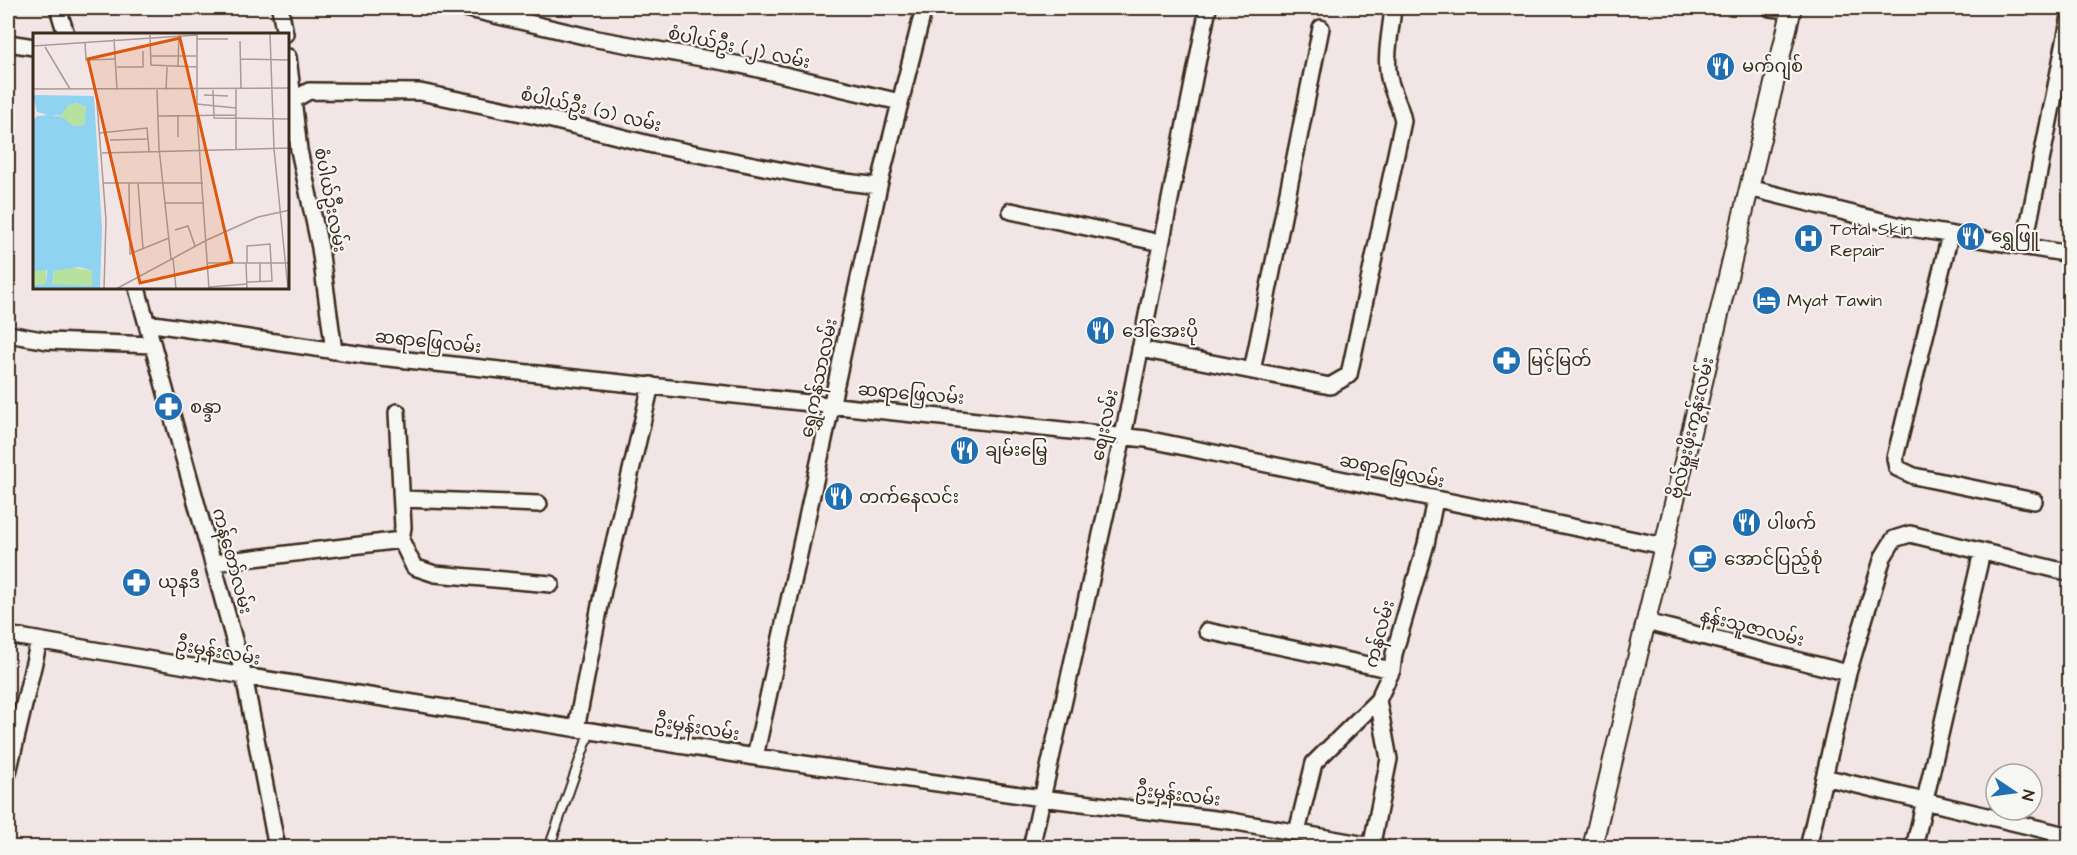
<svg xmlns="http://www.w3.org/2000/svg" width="2077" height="855" viewBox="0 0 2077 855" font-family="'Architects Daughter','Noto Sans Myanmar',sans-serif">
<rect width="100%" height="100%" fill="#f1e5e5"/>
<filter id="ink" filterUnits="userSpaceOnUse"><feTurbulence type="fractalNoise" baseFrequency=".0167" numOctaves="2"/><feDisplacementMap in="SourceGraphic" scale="12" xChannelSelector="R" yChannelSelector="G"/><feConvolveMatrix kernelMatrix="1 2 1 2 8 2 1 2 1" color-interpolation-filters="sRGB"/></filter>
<g filter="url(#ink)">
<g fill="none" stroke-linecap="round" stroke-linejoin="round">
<defs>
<path id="service" d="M549,848L590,731"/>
<path id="minor" d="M58,8L66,34
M280,8L285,34
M465,8L597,39L741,65L900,102
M1770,8L1791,10
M8,43L34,47
M288,57L299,150L320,248L334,351
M295,99L309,91L420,92L536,116L653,145L829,180L879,186
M1749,188L1905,227L2070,254
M1011,211L1161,243
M1950,235L1895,458L1897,468L1914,476L2034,501
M2024,247L2070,16
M137,288L244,676L277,848
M147,323L370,356L1146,439L1664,546
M8,334L48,341L153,345
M1140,349L1330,386L1349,375L1403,121C1401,108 1395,98 1391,85C1383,62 1391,31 1393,8
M1252,371L1321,28
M402,499L539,504
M401,540L414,567L435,574L551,584
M213,563L401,540L403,527L397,412
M1646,622L1848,673
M1207,631L1392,670
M8,635L244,676L755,757L1041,798L1231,821L1383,848
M576,729L603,590L651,385
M755,757L879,186L924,8
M8,773L39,641
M1824,777L2070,836
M1297,832L1314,763L1378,700
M1031,848L1123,436L1208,8
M1371,848L1389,759L1378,700L1392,670L1394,654L1426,544L1435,500
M1808,848L1848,673L1883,557L1894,539L1910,534L2070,573
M1914,848L1982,552"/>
<path id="tertiary" d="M1592,848L1792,8"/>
</defs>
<!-- service casing -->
<use href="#service" stroke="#3b2a1e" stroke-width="12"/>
<!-- minor casing -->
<use href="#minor" stroke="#3b2a1e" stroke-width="20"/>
<!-- tertiary casing -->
<use href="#tertiary" stroke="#3b2a1e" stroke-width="22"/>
<!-- service -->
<use href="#service" stroke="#f6f6f2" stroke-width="8"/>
<!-- minor -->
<use href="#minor" stroke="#f6f6f2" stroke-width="15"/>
<!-- tertiary -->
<use href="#tertiary" stroke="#f6f6f2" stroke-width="18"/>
</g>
</g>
<!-- icons -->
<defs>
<symbol id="restaurant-disc" viewBox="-11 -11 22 22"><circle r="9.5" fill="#1f6fb2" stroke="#f6f6f2"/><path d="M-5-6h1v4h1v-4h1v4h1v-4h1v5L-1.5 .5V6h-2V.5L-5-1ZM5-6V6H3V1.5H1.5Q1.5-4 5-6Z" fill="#fff"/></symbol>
<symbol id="hospital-disc" viewBox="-11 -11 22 22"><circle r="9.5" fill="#1f6fb2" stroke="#f6f6f2"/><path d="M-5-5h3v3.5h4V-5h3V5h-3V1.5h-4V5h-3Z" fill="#fff"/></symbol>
<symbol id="hotel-disc" viewBox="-11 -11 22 22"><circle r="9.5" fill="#1f6fb2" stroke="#f6f6f2"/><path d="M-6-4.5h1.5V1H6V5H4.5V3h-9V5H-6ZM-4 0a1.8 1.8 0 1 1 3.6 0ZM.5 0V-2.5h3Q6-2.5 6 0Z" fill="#fff"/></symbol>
<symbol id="pharmacy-disc" viewBox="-11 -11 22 22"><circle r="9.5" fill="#1f6fb2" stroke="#f6f6f2"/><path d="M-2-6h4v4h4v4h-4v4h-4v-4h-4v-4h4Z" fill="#fff"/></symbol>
<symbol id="cafe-disc" viewBox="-11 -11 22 22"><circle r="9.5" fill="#1f6fb2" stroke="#f6f6f2"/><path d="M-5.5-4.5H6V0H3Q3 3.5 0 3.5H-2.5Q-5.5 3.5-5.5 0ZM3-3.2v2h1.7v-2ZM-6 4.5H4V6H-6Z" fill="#fff"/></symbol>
</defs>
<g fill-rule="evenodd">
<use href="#restaurant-disc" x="1704" y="50" width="33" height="33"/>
<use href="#restaurant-disc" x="1954" y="220" width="33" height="33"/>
<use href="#hospital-disc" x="1792" y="222" width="33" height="33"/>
<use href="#hotel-disc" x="1750" y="284" width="33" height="33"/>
<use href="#restaurant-disc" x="1084" y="314" width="33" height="33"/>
<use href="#pharmacy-disc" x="1490" y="344" width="33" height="33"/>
<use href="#pharmacy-disc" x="152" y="390" width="33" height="33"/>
<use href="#restaurant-disc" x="948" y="434" width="33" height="33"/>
<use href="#restaurant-disc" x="822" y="480" width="33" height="33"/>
<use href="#restaurant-disc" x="1730" y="506" width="33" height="33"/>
<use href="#cafe-disc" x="1686" y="542" width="33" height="33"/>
<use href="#pharmacy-disc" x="120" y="566" width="33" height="33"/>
</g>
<g text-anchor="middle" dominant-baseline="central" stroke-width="4.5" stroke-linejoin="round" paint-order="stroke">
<!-- street labels -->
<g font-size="18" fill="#3b2a1e" stroke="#f6f6f2">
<text transform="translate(739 48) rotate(12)">စံပါယ်ဦး (၂) လမ်း</text>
<text transform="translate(591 110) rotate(13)">စံပါယ်ဦး (၁) လမ်း</text>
<text transform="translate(330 200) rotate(79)">စံပါယ်ဦးလမ်း</text>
<text transform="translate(428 342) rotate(6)">ဆရာဖြေလမ်း</text>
<text transform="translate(819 378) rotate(-78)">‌ရွှေကန်သာလမ်း</text>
<text transform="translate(911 394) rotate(5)">ဆရာဖြေလမ်း</text>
<text transform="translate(1105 425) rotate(-78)">စျေးလမ်း</text>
<text transform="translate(1692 428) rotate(-77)">ဗိုလ်မှူးဖိုးကွန်းလမ်း</text>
<text transform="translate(1392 471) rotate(12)">ဆရာဖြေလမ်း</text>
<text transform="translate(232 561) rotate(75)">ကန်တော်လမ်း</text>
<text transform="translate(1752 628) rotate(14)">နန်းသူဇာလမ်း</text>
<text transform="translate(1380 634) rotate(-75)">ကန်လမ်း</text>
<text transform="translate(218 652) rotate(10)">ဦးမှန်းလမ်း</text>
<text transform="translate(697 728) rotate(9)">ဦးမှန်းလမ်း</text>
<text transform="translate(1178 795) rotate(7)">ဦးမှန်းလမ်း</text>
</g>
<!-- poi labels -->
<g font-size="18" fill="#3b2a1e" stroke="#f6f6f2" text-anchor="start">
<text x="1742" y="66">မက်ဂျစ်</text>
<text x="1830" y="229">Total Skin<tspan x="1830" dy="21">Repair</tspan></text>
<text x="1991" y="236">ရွှေဖြူ</text>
<text x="1787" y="300">Myat Tawin</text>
<text x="1122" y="331">ဒေါ်အေးပို</text>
<text x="1527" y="360">မြင့်မြတ်</text>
<text x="190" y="407">စန္ဒာ</text>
<text x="985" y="450">ချမ်းမြေ့</text>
<text x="859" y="497">တက်နေလင်း</text>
<text x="1767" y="523">ပါဖက်</text>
<text x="1724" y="559">အောင်ပြည့်စုံ</text>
<text x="158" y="582">ယုနဒီ</text>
</g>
</g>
<!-- overview -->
<g transform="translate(33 33)">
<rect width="256" height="256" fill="#f1e5e5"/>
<path d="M43,70L53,74L51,92L40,93L19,83L29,82L35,71ZM38,234L59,238V253L19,252L21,238ZM13,235V251L0,252V238Z" fill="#b6e19e"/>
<path d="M0,62L61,63L69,196L67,256H0V252L13,251L14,237L0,238V88L4,83L15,82L4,79ZM44,70L53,74L51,92L40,93L31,85L19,82H29L35,72ZM46,234L59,238V253L19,251L21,238Z" fill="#8fd3f0" fill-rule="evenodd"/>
<path fill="none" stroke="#a89a95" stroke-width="1.5" d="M164,1V82L176,256M237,1L241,116L255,256M117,2L118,32L164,34M81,6L84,57M164,6H195M207,8L208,56M52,9L53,27L83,26M0,13L164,2M12,14L37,56M117,23H164M208,26L257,27M84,34H110V18M145,34L146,2M0,56L257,55M63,57L73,187L71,256M124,57L126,115L138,226M133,57L134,34M180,57L181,85L257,86M171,62L195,63M164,71L203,75M125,83L203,82M145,83V104M67,100L114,95L116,118M77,107L116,106M203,117V56M69,120L257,115M70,150H170M96,150L97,221L136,205M105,150L110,216M132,170H171M142,197L155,193L162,213M140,225L143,256M175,230H257M213,230L214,256M227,230V249M214,249L239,248L237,211L214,213V230M176,254L214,251M83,256L174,207L225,184L257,177"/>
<path fill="#df570d" fill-opacity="0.15" stroke="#df570d" stroke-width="3" d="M147,5L199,229L107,250L55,26Z"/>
<rect width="256" height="256" fill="none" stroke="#3b2a1e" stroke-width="3"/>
</g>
<!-- margin -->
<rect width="2077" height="855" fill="none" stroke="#f6f6f2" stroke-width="30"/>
<rect x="15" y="15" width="2047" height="825" fill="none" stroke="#3b2a1e" stroke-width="2" filter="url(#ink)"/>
<!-- north arrow -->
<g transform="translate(2014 792) rotate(103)"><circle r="28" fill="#f6f6f2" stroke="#aba49d" stroke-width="1.5"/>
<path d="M0-4.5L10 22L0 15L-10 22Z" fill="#1f6fb2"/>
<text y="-9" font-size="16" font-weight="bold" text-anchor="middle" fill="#3b2a1e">N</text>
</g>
</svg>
